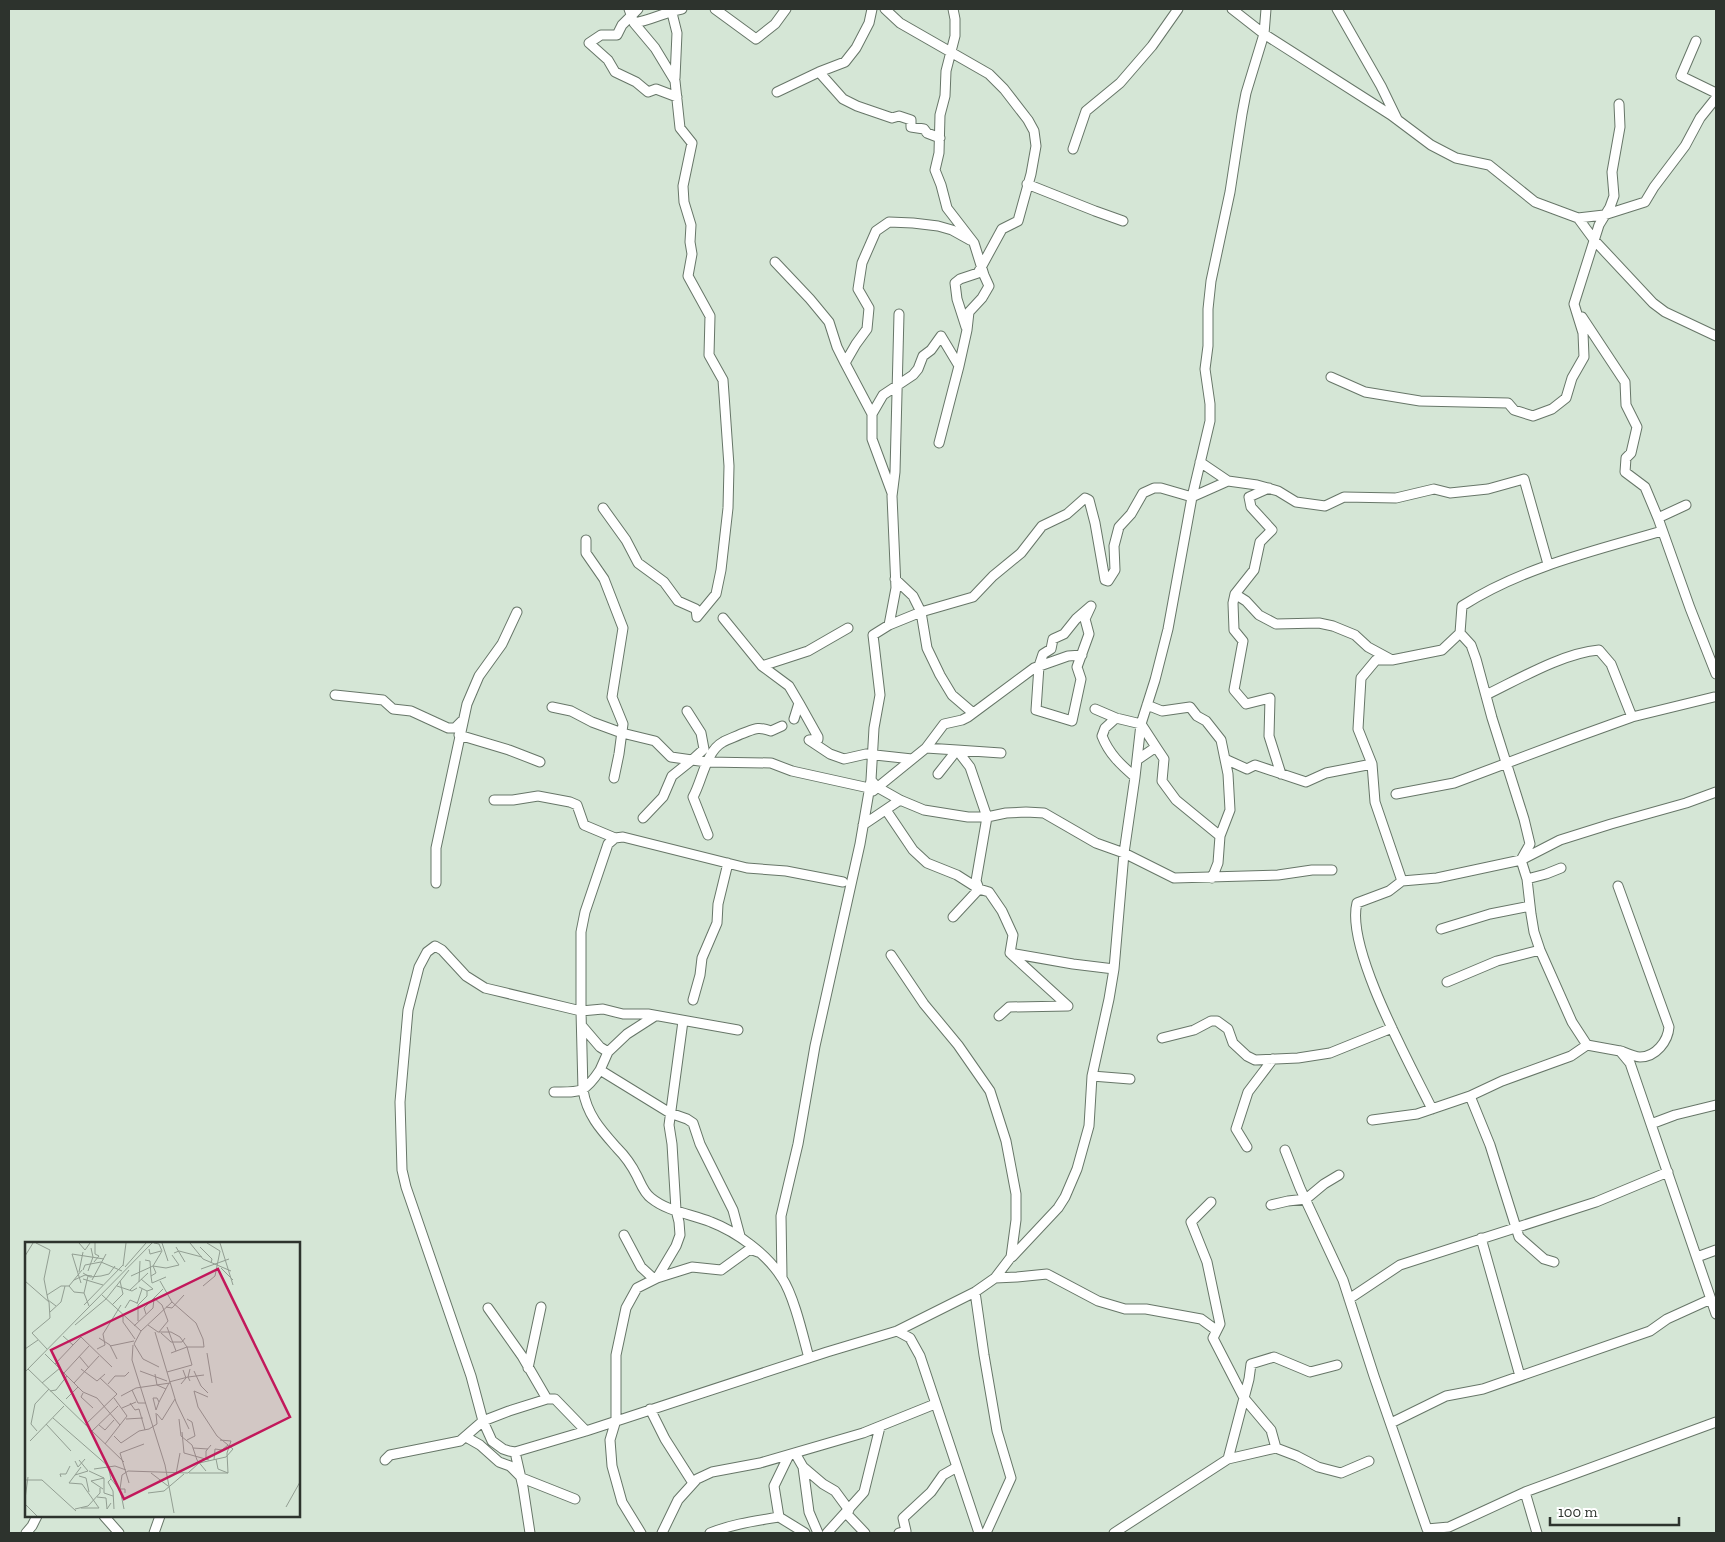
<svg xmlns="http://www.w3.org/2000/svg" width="1725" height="1542" viewBox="0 0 1725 1542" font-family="'Zilla Slab',serif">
<rect width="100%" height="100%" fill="#d5e6d6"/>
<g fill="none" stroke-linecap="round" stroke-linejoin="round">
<defs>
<path id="minor" d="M629,9L634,23L655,48L675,81L680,128L692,143L683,186L684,202L691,225L690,242L692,254L688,276L710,316L709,355L723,380L729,466L728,508L721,570L716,594L697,617
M638,9L622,25L617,35H601L589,43L608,60L615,72L636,82L648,92L656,89L677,97
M671,9L677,33L675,78
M715,9L756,39L775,24L786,9
M885,9L900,23L989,74L1004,89L1028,120L1034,131L1036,146L1031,174L1018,221L1002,229L978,273L960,279L955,283L957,299L966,327
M1232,9L1264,34L1391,115L1431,145L1456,158L1489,165L1535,202L1578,218L1604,215L1645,202L1654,187L1685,146L1700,118L1716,98
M1337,9L1381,86L1397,119
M634,23C652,20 665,12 682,9
M1696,41L1681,76L1716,93
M819,72L843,99L857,106L892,118L899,116L911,120V127L924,129L927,133L940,138
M777,92L819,72L845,62L856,48L869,23L872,9
M1073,149L1086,111L1120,83L1152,46L1178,9
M1027,184L1095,211L1123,221
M1578,218L1595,241L1653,303L1665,312L1716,336
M775,262L810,299L829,322L837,347L845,363
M1582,317L1625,382L1626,405L1637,427L1631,453L1626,458L1625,472L1645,487L1658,518L1690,608L1716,674
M1331,377L1365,392L1420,401L1508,403L1514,410L1533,416L1552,409L1566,398L1572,378L1584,357L1583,333L1574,304L1599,225L1610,207L1614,196L1612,172L1620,127L1619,104
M872,414L845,363L856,344L867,329L869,308L858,289L862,263L876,231L889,222L913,223L938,226L952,230L970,240
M939,443L959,366L967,330L969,312L982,298L989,286L984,275L974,243L947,208L941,185L935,170L939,153L940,115L945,96L946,71L955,36V19L953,9
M1200,462L1228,481
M1269,488L1249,497L1251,507L1272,530L1260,542L1254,570L1235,594L1233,603L1234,630L1243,641L1234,690L1246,704L1270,698L1269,736L1281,774
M892,493L872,439V414L883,395L913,375L918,369L923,356L931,350L941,336L959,366
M603,508L626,540L638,563L664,582L678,601L696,609L697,617
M1658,518L1686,505
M586,540V553L604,579L623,628L612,697L623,724L619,754L614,778
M895,579L913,596L921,612L927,648L940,675L952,695L973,713
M1235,594L1246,601L1259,615L1276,624L1319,623L1333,626L1355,635L1368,647L1392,660
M1091,606L1085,619L1089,634L1077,667L1081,679L1072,721L1036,710L1039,666L1043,654L1051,649L1053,639L1064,634L1076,619Z
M723,618L762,666L789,686L799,703L794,719
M889,625L921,612L973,597L993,576L1021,553L1042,526L1067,514L1085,498L1089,500L1095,523L1105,580L1108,581L1115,570L1114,546L1119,527L1131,514L1143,493L1154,488H1161L1192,497L1228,481L1257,485L1278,491L1296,502L1325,506L1344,497L1396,498L1434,489L1450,493L1488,489L1524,479L1548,564
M1460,633L1471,645L1476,659L1492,718L1524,819L1530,844L1521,860L1527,879L1531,914L1534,932L1540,950L1572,1022L1587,1045L1620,1051L1630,1063L1716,1314
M762,666L808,651L848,628
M335,695L383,700L393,709L411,711L448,728H455L462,721
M1486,695C1519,679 1563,653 1599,650L1611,664L1632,717
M799,703L818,737V739L809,740L830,754L844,759L866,754L912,759
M1147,705L1162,711L1190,707L1197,716L1206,721L1221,740L1228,774L1230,810L1220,836L1218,863L1212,878
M552,707L571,711L592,722L622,733L655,741L671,757L692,760L704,749L701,733L687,711
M1095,709L1116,718L1141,724L1156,747L1137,760
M1116,718L1105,728L1102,736C1109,754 1121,765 1135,777
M459,735L509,750L540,762
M1156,747L1164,759L1162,781L1176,800L1220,836
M926,748L957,750L970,767L987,817L976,881L979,889L953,917
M1225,759L1247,769L1255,765L1306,782L1326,773L1372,764
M938,774L957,750L1001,753
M871,780L877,787L900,800L924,810L968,817H987L1006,813L1026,812L1044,813L1096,843L1124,853L1174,878L1278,875L1312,870H1332
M873,791L926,748L944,724L962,720L968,717L1034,668L1068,656L1082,655
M1396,794L1454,783L1571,739L1632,717L1714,697
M494,800H513L538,796L570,802L577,805L584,825L615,838
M886,810L913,850L927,863L957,875L979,889L989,892L1002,911L1013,935L1010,953
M643,818L663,797L672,776L692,760L707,762L771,763L792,771L869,788
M863,825L900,800
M708,835L693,797C702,781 706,751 723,742C728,739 735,737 741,734C755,729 757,726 771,731L782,726
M1527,879L1546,874L1561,868
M1402,881L1375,802L1372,764L1358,729L1361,678L1376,660H1392L1442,650L1460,633L1462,606C1523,567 1594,551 1662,531
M436,883V848L467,704L479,676L502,644L517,612
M1618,886L1669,1027C1668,1041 1656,1057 1640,1057C1635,1057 1626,1053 1621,1051
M1441,929L1490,914L1530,906
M1010,953L1073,964L1114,969
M1011,954L1068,1006
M1447,982L1497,961L1540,950
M693,1000L700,975L702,958L717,923L718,904L728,863
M999,1016L1009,1007L1068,1006
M582,1026L600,1047L608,1052L600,1070
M738,1030L648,1014H623L603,1009L581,1011V932L585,912L608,844L615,838L623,837L747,868L786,871L843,882
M1162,1038L1194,1030L1211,1021H1217L1228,1029L1233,1043L1247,1056L1255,1060L1298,1058L1330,1053L1392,1028
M608,1052L627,1034L655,1016
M1092,1076L1130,1079
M554,1092C580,1092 584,1094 600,1070L670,1113L687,1119L693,1123L700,1144L733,1210L740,1236
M1470,1096L1502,1081L1571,1056L1587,1045
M1432,1109C1411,1066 1345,948 1357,903L1389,891L1402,881L1437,878L1521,860L1560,840L1611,824L1686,803L1716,792
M1372,1120L1417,1114L1470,1096L1490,1145L1519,1237L1544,1259L1554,1262
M1651,1124L1675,1115L1716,1105
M1247,1147L1236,1129L1248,1092L1273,1059
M1285,1150L1300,1188L1343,1280L1374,1376L1427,1529L1449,1527L1525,1492L1537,1533
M1211,1202L1191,1222L1207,1262L1220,1324L1213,1338L1244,1398L1271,1430L1276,1448
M1271,1205L1288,1201L1306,1199L1324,1184L1339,1175
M624,1235L641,1267L654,1279
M1481,1238L1520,1376
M1012,1257L1058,1208L1065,1197L1077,1169L1089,1126L1092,1076L1109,999L1114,969L1124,853L1135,777L1141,724L1155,680L1168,629L1192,497L1210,421V404L1205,369L1208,346V309L1211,281L1230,192L1242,114L1246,93L1264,34L1266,9
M1697,1257L1716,1250
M782,1277L781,1216L798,1144L815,1046L860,844L871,780L874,728L880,695L873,635L889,625L896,588L892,496L895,472L899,314
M657,1278L676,1246L680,1235L679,1222L676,1210L672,1144L669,1125L683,1021
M995,1278L1017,1277L1047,1274L1098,1301L1125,1309H1146L1201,1319L1216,1330
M975,1292L984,1355L997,1431L1011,1478L986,1533
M1349,1299L1400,1265L1596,1202L1668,1172
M488,1308L522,1356L547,1399
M897,1331L910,1338L920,1356L979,1533
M809,1358C803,1336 794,1296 782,1278C767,1254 737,1232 711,1222C692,1214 668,1212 651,1198C644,1193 641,1184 637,1176C632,1166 625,1156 617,1148C601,1130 587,1115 583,1090L581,1011L485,988L466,976L442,950L435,946L427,952L419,967L408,1010L400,1102L402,1170L406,1187L471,1376L483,1421L492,1441L503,1449L509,1451L515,1452L586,1431L827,1352L897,1331L975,1292L995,1278L1011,1257L1016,1220V1194L1006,1141L990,1091L958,1045L924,1004L891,955
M528,1368L541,1307
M650,1409L665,1439L693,1483
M1391,1423L1446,1396L1483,1389L1650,1331L1667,1319L1711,1299
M466,1437L480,1445L499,1462L510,1466L522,1478L575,1499
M515,1452L523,1487L530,1533
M795,1453L803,1467L809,1512L818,1533
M1228,1459L1276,1448L1297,1456L1318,1467L1341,1473L1369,1461
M385,1460L390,1455L460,1441L483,1421L509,1411L547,1399H555L586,1431
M803,1467L823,1484L835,1491L849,1510
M1525,1492L1716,1422
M846,1513L865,1533
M104,1516L119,1533
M779,1517L805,1533
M26,1533L32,1526L37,1516
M154,1533L160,1516
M641,1533L622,1502L612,1466L610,1440L616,1420V1355L626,1308L637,1288L657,1278L692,1267L721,1270L750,1249L758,1252
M662,1533L678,1500L697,1479L712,1472L760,1463L863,1433L935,1404
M710,1533C732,1524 755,1521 779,1517L774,1486L789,1455
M827,1533L864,1492L880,1427
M899,1533L906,1531L903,1518L931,1492L943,1475L957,1467
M1114,1533L1228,1459L1249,1379L1251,1364L1274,1357L1310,1372L1337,1365"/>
</defs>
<!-- minor casing -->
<use href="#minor" stroke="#677668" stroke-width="11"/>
<!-- minor -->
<use href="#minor" stroke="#fff" stroke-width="9"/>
</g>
<!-- overview -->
<g transform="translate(25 1242)">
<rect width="275" height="275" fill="#d5e6d6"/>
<path fill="none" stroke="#929e92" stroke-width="1" d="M11,1L25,8L19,37L23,58L31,64M54,1L60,8L65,1M137,1L143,19M165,1L178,17L206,29M195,1L208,43M151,5L160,20M175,5L187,17L186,21M124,7L125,12L136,9M149,11L154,9L177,15M0,14L8,1M120,18L125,19L126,34L131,31L128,24L137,9L134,2L129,1M69,20L74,14L70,12V1M98,24L101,1M100,25L121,1M196,26L208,38M176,27L204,17M57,28L44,44L49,50L59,51L64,64M58,28L60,23L76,20L97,29M63,29L68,15L66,6M54,30L58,10M58,31L65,35L76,34L84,32L90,24M106,34L128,24L141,26L154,23L147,13M126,34L127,41L141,35M58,37L78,43M116,37L128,47L122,49M49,38L60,33L67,34M67,38L81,12M0,39L24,60L25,76L7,91L22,107M135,39L147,60M114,40L115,19M56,41L47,12L79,17M92,44L107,49L112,46M178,44L190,34L195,9L182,1M105,48L123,31M59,51L63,34M22,53L36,44H44M77,53L116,89M129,56L137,63L143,79L134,90M112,62L117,47M59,63L98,23M87,63L98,52L95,39M141,65L147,66L159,53M100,66L105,58L112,61M25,70L36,60L40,44M121,72L119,66L138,47M98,74V80L110,97M113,79V63L122,54V49L114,45M50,83L81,57L104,28M123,83L133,90H146L155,95L162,105H179L178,97L171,81L147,60L116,89L109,102L118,117L134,125M109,84L128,66L129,57M142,85L151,109M130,90L151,160L164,187M136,91L146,100H157L160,96M38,94L48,103L56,95L87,125M74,96L85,103L92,117M108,103L107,118L140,223L149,271M85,104L109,99M0,107L13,98M72,107L80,103L78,92L96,63M182,111L187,141M20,112L58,150L72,156L95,183M54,114L64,126M30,122L48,103M3,127L99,220M56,127L72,139L80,132M115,129L142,139M169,129L176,144L183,151M0,130L127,1M142,130L167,123L162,105L146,111M39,131L64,104M130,132L132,143L141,147M165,139L163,135L179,133M144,140L163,135L165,127M17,141L35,126M49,141L74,114M83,142L90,134H100L104,130M156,142L161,136L158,128M107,148L113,161H121M25,149L31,148L42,134M58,151L56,155L68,166M96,154L111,146L145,141M128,156H132L134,160L131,168ZM41,157L53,145M134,160L144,141M105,161L110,168L114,167L120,188M97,166L111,160M132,172L137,178L150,157M28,176L83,224L86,237M101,177L118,176M154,177L156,194L167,203L172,218L181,229M162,177L167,180L170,194L162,198M21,182L46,209M60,183L92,152L75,136M74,183L80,188L89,178M12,189L6,182L10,162L24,147M67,189L93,164M157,190L159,211L184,218M89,194L96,201L114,189L124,187L132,182L131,171M5,199L39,164M80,202L102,174L89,156M168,206L183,207M181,217V209L186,203M191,217L193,227L203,231L202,211L206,199L195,198M189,218L190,207L197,208L203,203M50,219L53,225L60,217M56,225L44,241L57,242L74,266H56M69,227L90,224L101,228M64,229L79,236V251L88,254M126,231L143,244M164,231H203M151,232L155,211M50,233L63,229L54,218M54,234L61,236L64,250M36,235L35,232H41L45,224M0,238H17L51,269M104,241L95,211L119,202M78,247L66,239L79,236M123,251L139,249L159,232M72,255L81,256L82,267L86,261M0,257L3,235M0,262L12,274M261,265L275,240M50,267L63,264L75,251V246M89,267L88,249L83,240L86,237L94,247H100V251M99,267L95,247L97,233L103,229L163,231L174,221L201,215L208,207L192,194L173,165L169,149L183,155"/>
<path fill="#c2185b" fill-opacity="0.15" stroke="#c2185b" stroke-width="2.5" d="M193,27L265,175L99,257L26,108Z"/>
<rect width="275" height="275" fill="none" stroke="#2d332d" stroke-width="2.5"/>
</g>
<!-- border -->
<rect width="1725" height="1542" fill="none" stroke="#2d332d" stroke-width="20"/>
<!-- scale -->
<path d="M1550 1517v8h129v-8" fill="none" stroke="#2d332d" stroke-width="2.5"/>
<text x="1558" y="1517" font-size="15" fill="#2d332d" stroke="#ffffff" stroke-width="4" paint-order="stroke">100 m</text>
</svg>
